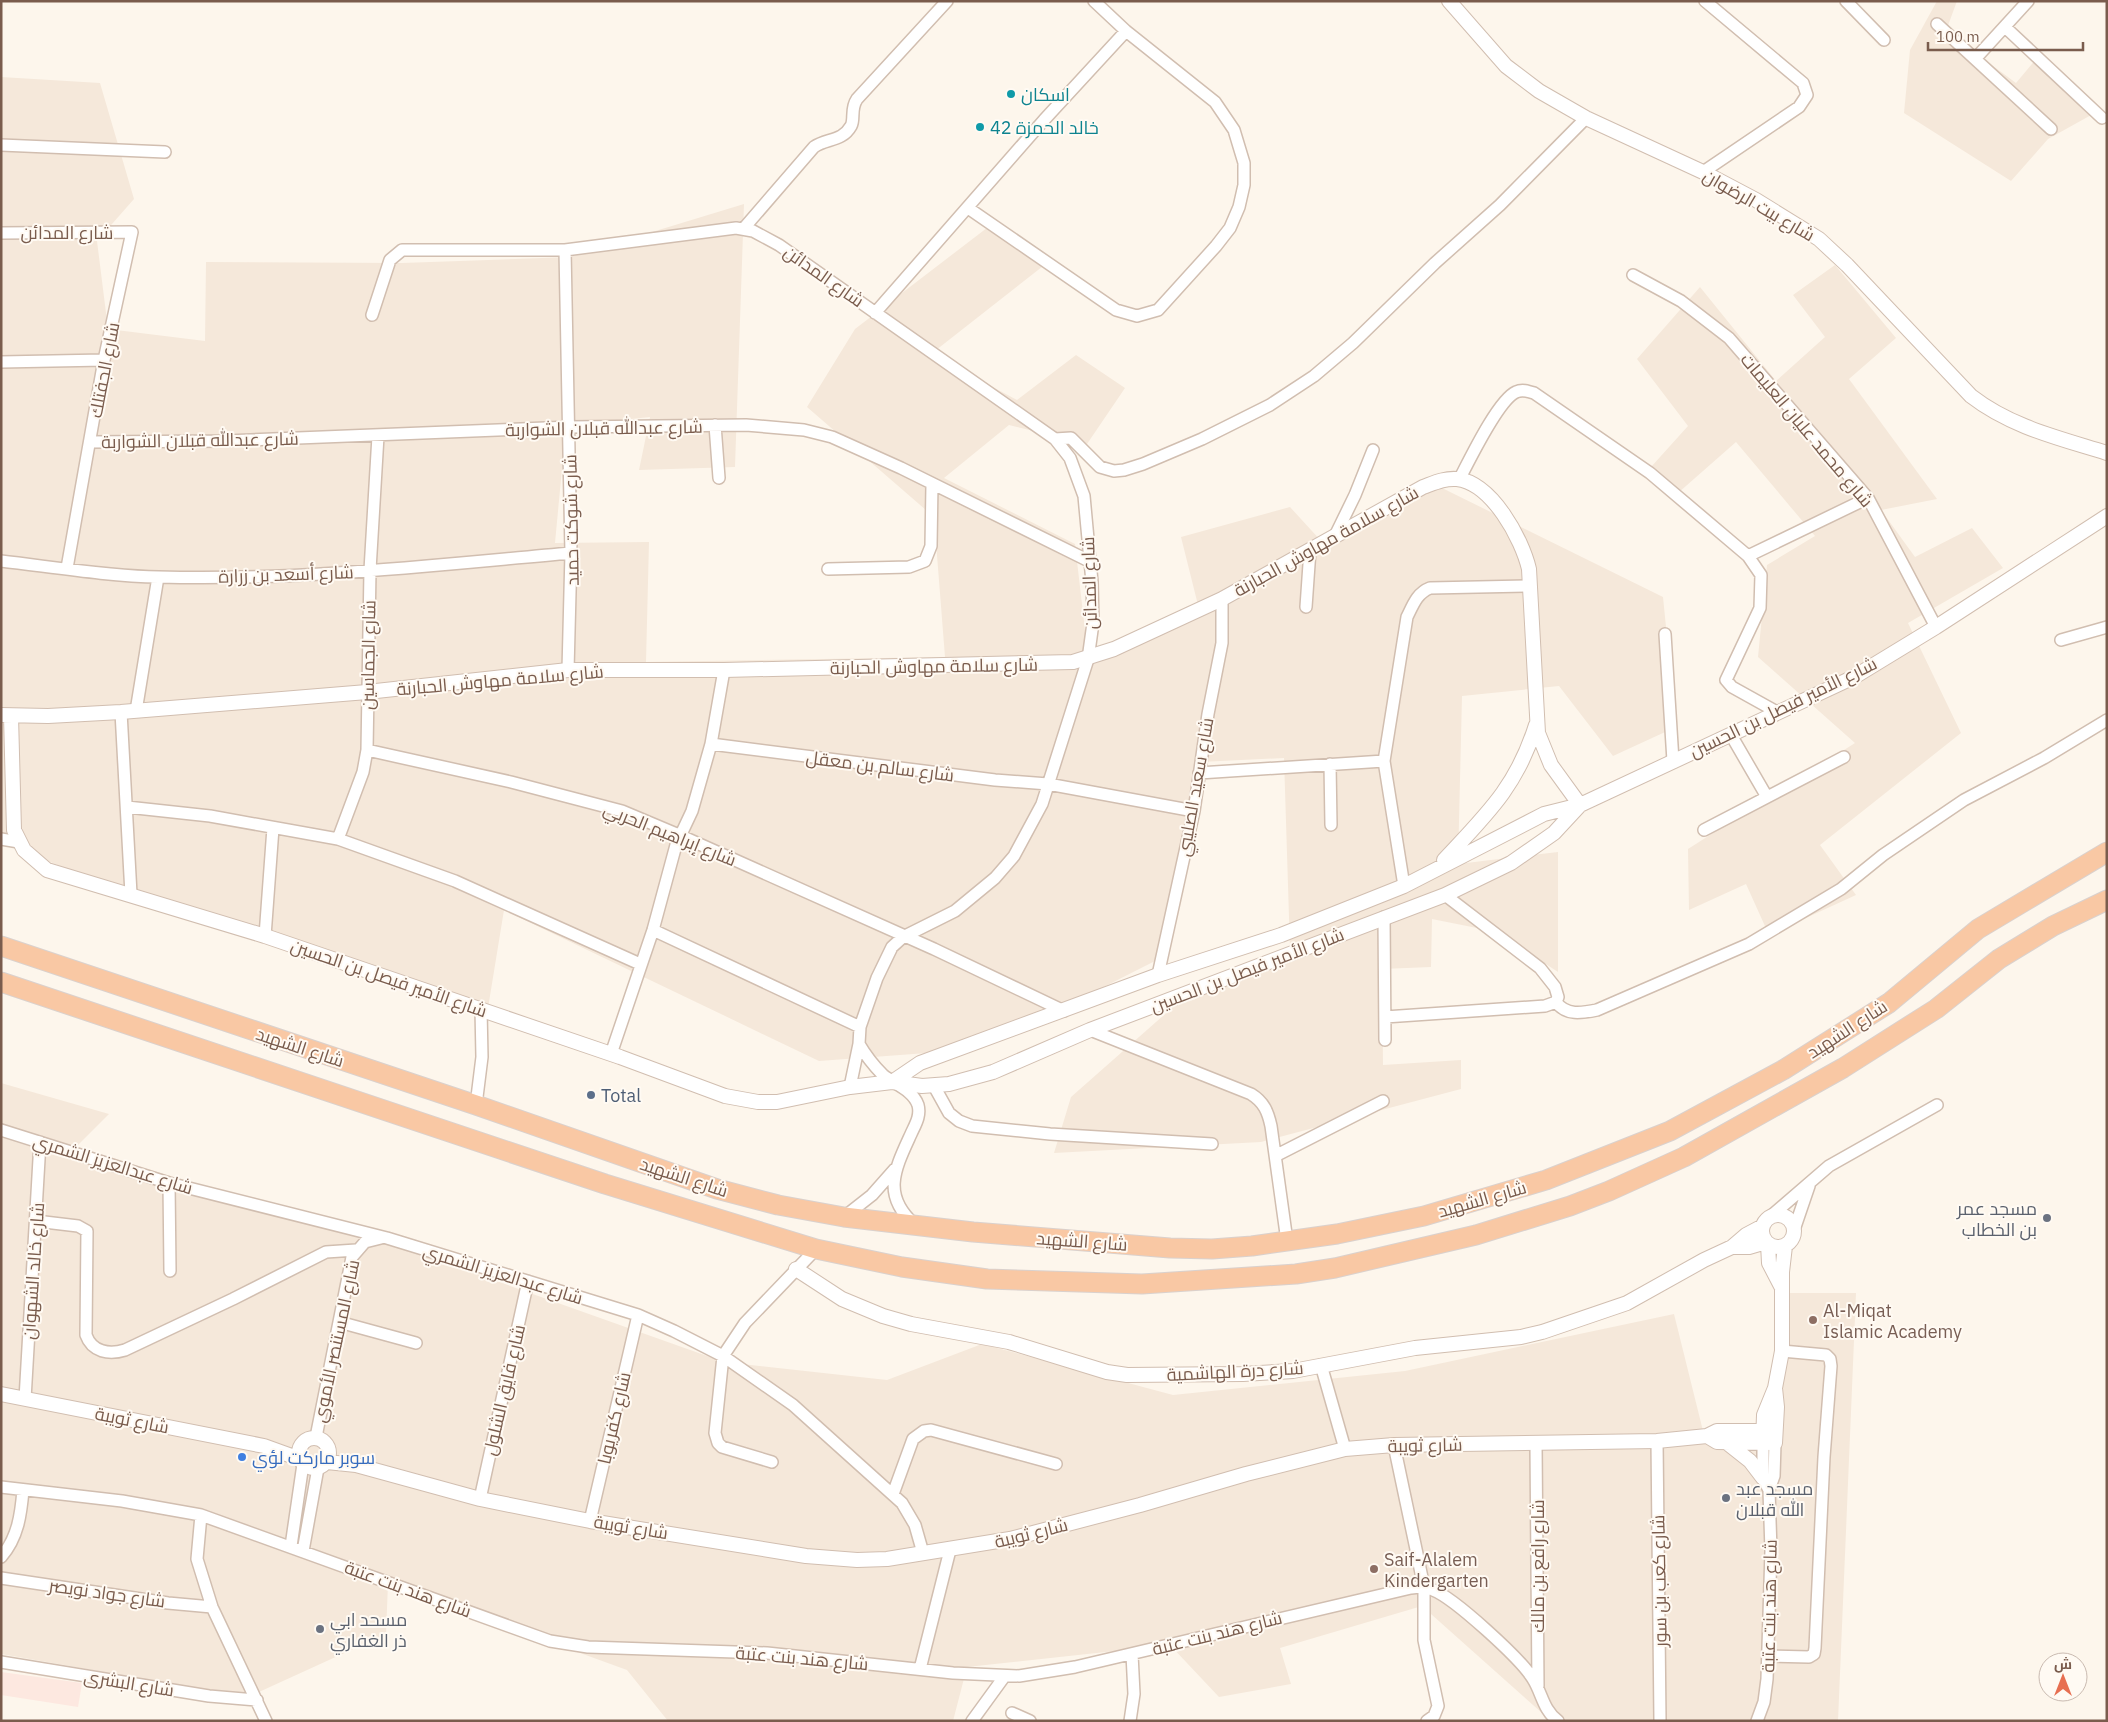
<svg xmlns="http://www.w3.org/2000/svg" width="2108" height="1722" viewBox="0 0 2108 1722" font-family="'IBM Plex Sans',Cairo,sans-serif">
<rect width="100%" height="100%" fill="#fdf6ec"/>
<!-- residential -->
<path fill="#f5e8da" d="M1937,1H1957L1946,31L2016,83L2042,52L2093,114L2048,139L2011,181L1904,113L1910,50Z
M1,77L100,83L134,199L97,241L108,329L205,341L206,262L402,263L570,257L744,204L735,467L639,470L650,417L566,426L555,543L649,542L646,662L945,657L934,517L807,407L855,329L996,221L1047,263L931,354L1017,400L1076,355L1125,388L1087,444L1009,425L944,478L1075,544L1088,656L1198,605L1181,537L1290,507L1323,543L1440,487L1663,597L1676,727L1613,756L1559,686L1462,696L1458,864L1558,852V972L1497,932L1432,919L1431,967L1382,969L1383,1065L1461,1060V1089L1261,1142L1054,1153L1071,1097L1190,992L1290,949L1284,758L1200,762L1155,961L981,1049L819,1061L504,910L488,1008L198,919L1,843Z
M1835,265L1896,338L1849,379L1937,499L1881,510L1915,557L1972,528L2003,568L1908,623L1961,733L1820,845L1856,895L1769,935L1746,884L1689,910L1688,849L1855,743L1758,657L1767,565L1815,536L1736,442L1678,493L1651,467L1688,426L1637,359L1700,287L1776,381L1825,337L1793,295Z
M1,1083L109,1114L76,1147L398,1246L724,1362L887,1380L982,1344L1173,1395L1405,1371L1674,1314L1706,1443L1782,1450L1784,1293H1856L1838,1721H1551L1422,1606L1280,1648L1291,1684L1219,1697L1170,1645L967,1667L953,1721H668L627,1670L388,1583L386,1634L248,1697L1,1654Z"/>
<!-- commercial -->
<path fill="#fde8e0" d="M1,1672L82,1683L78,1707L1,1695Z"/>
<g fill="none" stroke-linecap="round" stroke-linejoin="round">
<defs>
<path id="minor" d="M1846,1L1884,40
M1937,24L2051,129
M2005,27L2102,118
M1975,59L2028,1
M1,145L165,152
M1703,172L1799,107L1807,95L1803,83L1705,1
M968,208L1116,310L1137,316L1158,310L1216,246L1230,228L1239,207L1244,185V163L1234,130L1215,102L1126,31L1094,1
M744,228L814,147C826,138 842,142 851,126C855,119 850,109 857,99L947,1
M1,233L132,232L104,360L67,568
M565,250L571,553L568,670
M1633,275L1681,301L1729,338L1868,498L1936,627
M875,313L1044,120L1126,31
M372,315L390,260L402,250H565L736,228L753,231L779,245L1055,439L1070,458L1084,496L1092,582L1093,623L1088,659L1042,804L1014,856L995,878L955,911L903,937L892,947L877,978L860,1027L859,1044L850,1087
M1,362L104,360
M715,425L719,478
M1055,439L1071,438L1100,467L1114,471L1124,470L1143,464L1202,439L1270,405L1314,376L1353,343L1435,263L1500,205L1586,118
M90,442L226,441L570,427L746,425L804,430L832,437L901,468L1089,561
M1459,480C1469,461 1498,400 1516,392C1522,389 1528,391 1534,393L1650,473L1748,556L1761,575L1760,608L1726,680L1732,687L1777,712
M1335,536L1355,495L1373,450
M1748,556L1868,498
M1,561C53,567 107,576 159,577C297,581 435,565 571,553
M828,569L909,567L925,561L931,546L932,484
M1306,607L1310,550
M1665,634L1673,761
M2061,640L2107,627
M136,711L158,577
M121,712L131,894
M1731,735L1767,797
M711,744L995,780L1048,784L1194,811
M367,750L511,782L622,811L679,835L934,949L1064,1011
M1330,764L1331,825
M1199,773L1384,761
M127,807L210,816L338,839L455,881L640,964
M1704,830L1844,757
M1,839L19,842
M338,839L363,772L367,750L370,570L378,436
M1404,886L1384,761L1407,617C1413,605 1417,593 1430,588L1530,586
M1384,917L1385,1040
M653,930L860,1027
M265,936L273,828
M1158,975L1194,811L1208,714L1222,643V599
M1556,1002C1566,1016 1582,1013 1597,1010L1749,944L1841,889L1883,855L1964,800L2044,758L2107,720
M1385,1017L1545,1006L1556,1002L1558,997L1555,987L1540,968L1445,895
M1090,1030L1251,1094C1264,1102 1268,1112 1271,1126L1287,1241
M859,1044C866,1056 874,1066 883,1075C894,1084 913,1090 918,1105C921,1116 915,1125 911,1134C895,1169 881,1195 915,1225
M611,1054L653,930L676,845L692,811L711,744L724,670
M934,1086L949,1113L959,1121L972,1126L1050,1134L1212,1144
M476,1105L482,1057L481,1009
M1,1130L169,1183L387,1238L638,1315L674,1331L723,1356L793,1405L902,1503L915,1525L923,1553
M1277,1155L1383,1101
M169,1183L170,1271
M1771,1216L1829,1166L1937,1105
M844,1217L872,1195L895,1169
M36,1221L78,1226L87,1231L86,1335C92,1352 109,1355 125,1350L233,1299L326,1252L356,1250
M1794,1230L1809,1186
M339,1322L416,1343
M1321,1365L1345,1449
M25,1399L40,1142
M316,1437L352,1257L365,1242L381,1238
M1657,1441L1660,1721
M1536,1444L1538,1686
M1394,1445L1424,1587V1640L1438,1706L1434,1716L1427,1721
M772,1462L722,1447L718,1443L715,1433L723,1356L745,1323L816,1249
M1,1487L122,1501L201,1515L550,1641L588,1647L767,1653L953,1673L1019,1676L1075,1667L1411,1588C1418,1587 1426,1586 1433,1590C1454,1598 1521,1659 1533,1679C1542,1693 1543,1710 1558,1721
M1769,1490L1774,1476L1775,1443
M893,1494L913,1439L924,1431L931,1430L1056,1464
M480,1499L528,1281
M201,1515L197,1559L212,1607L266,1721
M590,1521L638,1315
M291,1546L303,1464
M303,1551L318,1468
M1,1557C18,1538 21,1514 23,1490
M1,1578L168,1603L212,1607
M1768,1656L1809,1657L1814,1654L1815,1648L1824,1457L1831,1366L1830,1359L1826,1355L1782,1351
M1,1662L209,1696L257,1700
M920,1669L950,1550
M1012,1713L1030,1721
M972,1721L1004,1677
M1130,1721L1134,1694L1132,1654
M1757,1721L1764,1702L1767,1679L1771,1551L1769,1490L1763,1478V1443"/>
<path id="tertiary" d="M1449,1L1506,66L1539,91L1586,118L1703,172L1756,200L1819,239L1847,265L1971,396C2011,427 2059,438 2107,453
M1,715L48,716L121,712L367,692L568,670H724L1073,662L1114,649L1222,599L1423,487C1434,483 1444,478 1457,479C1492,483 1522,539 1529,569L1538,733L1551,765L1580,805
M11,716L14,830L24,850L47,870L265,936L620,1057L725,1096L758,1102H777L850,1087L892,1082L922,1086L949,1084L993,1072L1090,1030L1445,895L1511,863L1554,833L1580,805
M1444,860C1487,814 1517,786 1536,725
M892,1082L920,1063L1158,975L1281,935L1404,886L1544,814L1580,805L1854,677L1936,627L2107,516
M1762 1231a16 16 0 1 1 32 0a16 16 0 1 1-32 0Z
M1768,1244L1769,1263L1781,1286
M1732,1247H1749L1766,1242
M796,1269L842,1299L883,1316L911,1324L1009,1342L1107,1372L1127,1375L1243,1374L1293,1371L1415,1348L1521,1337L1542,1332L1627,1303L1704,1260L1732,1247L1746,1235L1763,1226
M1,1394L264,1446L300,1459
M1707,1436L1717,1442L1775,1443L1777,1407L1775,1388
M299 1453a15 15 0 1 1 30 0a15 15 0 1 1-30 0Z
M1726,1442L1750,1461L1763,1478
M1763,1443L1764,1415L1775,1388L1782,1351V1272L1785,1246
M327,1462L356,1465L480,1499L590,1521L806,1556L857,1560L887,1559L1010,1539L1140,1505L1246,1474L1345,1449L1394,1445L1657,1441L1707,1436L1717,1431H1775"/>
<path id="trunk" d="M1,946L476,1105L717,1189L778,1205L844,1217L973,1232L1170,1248L1212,1249L1252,1246L1337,1234L1424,1216L1546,1180L1670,1131L1783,1070L1889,1003L1978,929L2107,852
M1,982L605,1184L816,1249L902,1267L987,1279L1142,1284L1296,1274L1335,1268L1476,1235L1570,1206L1609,1191L1684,1157L1843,1068L1936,1009L1999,959L2053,926L2107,900"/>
</defs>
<!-- minor casing -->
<use href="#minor" stroke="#d1beb0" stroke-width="14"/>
<!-- tertiary casing -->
<use href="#tertiary" stroke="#d1beb0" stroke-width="16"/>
<!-- trunk casing -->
<use href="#trunk" stroke="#dad1cd" stroke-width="21"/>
<!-- minor -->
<use href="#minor" stroke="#fff" stroke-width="11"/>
<!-- tertiary -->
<use href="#tertiary" stroke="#fff" stroke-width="14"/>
<!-- trunk -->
<use href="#trunk" stroke="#f9c8a4" stroke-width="19"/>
</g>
<!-- markers -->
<g fill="#0f9aa8" stroke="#fffaf3" stroke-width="2">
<circle cx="1011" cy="94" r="5"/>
<circle cx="980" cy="127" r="5"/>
</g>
<circle fill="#5c6f8a" stroke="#fffaf3" stroke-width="2" cx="591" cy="1095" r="5"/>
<g fill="#6b7280" stroke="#fffaf3" stroke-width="2">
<circle cx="2047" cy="1218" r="5"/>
<circle cx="1726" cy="1498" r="5"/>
<circle cx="320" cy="1629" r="5"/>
</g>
<g fill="#8d6e63" stroke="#fffaf3" stroke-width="2">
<circle cx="1813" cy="1320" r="5"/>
<circle cx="1374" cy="1569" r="5"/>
</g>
<circle fill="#3f7fe0" stroke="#fffaf3" stroke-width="2" cx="242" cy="1457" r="5"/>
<g text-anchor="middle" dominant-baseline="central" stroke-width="4" stroke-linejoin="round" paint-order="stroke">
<!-- culture labels -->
<g font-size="18" fill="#0d838f" stroke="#fffaf3" text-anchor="start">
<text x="1021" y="94">اسكان</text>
<text x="990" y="127">خالد الحمزة 42</text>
</g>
<!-- street labels -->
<g font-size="18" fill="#7a5c4d" stroke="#fffaf3">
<text transform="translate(1759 205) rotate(30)">شارع بيت الرضوان</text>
<text x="67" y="232">شارع المدائن</text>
<text transform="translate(824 276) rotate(35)">شارع المدائن</text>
<text transform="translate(104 370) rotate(-79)">شارع الجفتلك</text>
<text transform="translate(604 428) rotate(-1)">شارع عبدالله قبلان الشواربة</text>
<text transform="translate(1807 430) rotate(50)">شارع محمد عليان العليمات</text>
<text transform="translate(200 440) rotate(-1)">شارع عبدالله قبلان الشواربة</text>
<text transform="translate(571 520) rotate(-91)">شارع شوكت حميد</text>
<text transform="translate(1326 541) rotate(-29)">شارع سلامة مهاوش الحبارنة</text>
<text transform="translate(286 574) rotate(-2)">شارع أسعد بن زرارة</text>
<text transform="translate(1089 583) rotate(-92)">شارع المدائن</text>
<text transform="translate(368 655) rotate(-89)">شارع الجماسين</text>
<text transform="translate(934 666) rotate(-1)">شارع سلامة مهاوش الحبارنة</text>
<text transform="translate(500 680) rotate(-5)">شارع سلامة مهاوش الحبارنة</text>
<text transform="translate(1783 707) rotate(-26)">شارع الأمير فيصل بن الحسين</text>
<text transform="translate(880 766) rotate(7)">شارع سالم بن معقل</text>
<text transform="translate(1195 787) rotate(-80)">شارع سعيد الصليبي</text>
<text transform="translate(670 834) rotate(22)">شارع إبراهيم الحربي</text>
<text transform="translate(1247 970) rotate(-21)">شارع الأمير فيصل بن الحسين</text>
<text transform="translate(389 978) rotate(19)">شارع الأمير فيصل بن الحسين</text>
<text transform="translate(1847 1029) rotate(-33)">شارع الشهيد</text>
<text transform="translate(300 1047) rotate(18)">شارع الشهيد</text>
<text transform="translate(113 1164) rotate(17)">شارع عبدالعزيز الشمري</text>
<text transform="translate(684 1177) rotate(18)">شارع الشهيد</text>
<text transform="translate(1482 1199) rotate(-16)">شارع الشهيد</text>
<text transform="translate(1082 1241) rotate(4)">شارع الشهيد</text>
<text transform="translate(33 1271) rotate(-86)">شارع خالد الشهوان</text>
<text transform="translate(503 1274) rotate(17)">شارع عبدالعزيز الشمري</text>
<text transform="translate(336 1341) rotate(-78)">شارع المستنصر الأموي</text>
<text transform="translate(1235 1371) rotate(-3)">شارع درة الهاشمية</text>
<text transform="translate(504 1390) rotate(-77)">شارع فايق الشلول</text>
<text transform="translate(614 1418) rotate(-77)">شارع كفريوبا</text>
<text transform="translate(132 1420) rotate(11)">شارع ثويبة</text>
<text transform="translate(1425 1445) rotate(-1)">شارع ثويبة</text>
<text transform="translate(631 1527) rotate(9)">شارع ثويبة</text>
<text transform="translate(1031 1533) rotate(-14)">شارع ثويبة</text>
<text transform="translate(1537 1566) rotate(-90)">شارع رافع بن مالك</text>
<text transform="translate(1659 1581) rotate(-91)">شارع كعب بن سور</text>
<text transform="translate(408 1589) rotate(20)">شارع هند بنت عتبة</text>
<text transform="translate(107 1593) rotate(8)">شارع جواد نويصر</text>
<text transform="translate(1769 1606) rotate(-89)">شارع هند بنت عتبة</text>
<text transform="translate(1217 1633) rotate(-14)">شارع هند بنت عتبة</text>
<text transform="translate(802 1658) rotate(5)">شارع هند بنت عتبة</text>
<text transform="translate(129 1683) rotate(9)">شارع البشرى</text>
</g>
<!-- service labels -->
<g font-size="18" fill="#4e5e75" stroke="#fffaf3" text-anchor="start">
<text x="601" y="1095">Total</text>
</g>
<!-- worship labels -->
<g font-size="18" fill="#5b616d" stroke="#fffaf3" text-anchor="start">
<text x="2037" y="1208" text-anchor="end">مسجد عمر<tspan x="2037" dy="21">بن الخطاب</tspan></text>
<text x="1736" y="1488">مسجد عبد<tspan x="1736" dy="21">الله قبلان</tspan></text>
<text x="330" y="1619">مسحد ابي<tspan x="330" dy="21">ذر الغفاري</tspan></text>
</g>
<!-- education labels -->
<g font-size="18" fill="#785e54" stroke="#fffaf3" text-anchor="start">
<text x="1823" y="1310">Al-Miqat<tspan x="1823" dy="21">Islamic Academy</tspan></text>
<text x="1384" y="1559">Saif-Alalem<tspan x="1384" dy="21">Kindergarten</tspan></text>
</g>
<!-- shop labels -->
<g font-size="18" fill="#366cbe" stroke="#fffaf3" text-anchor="start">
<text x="252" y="1457">سوبر ماركت لؤي</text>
</g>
</g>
<!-- border -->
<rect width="2108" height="1722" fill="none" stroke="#7a5c4d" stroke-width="5"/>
<!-- north arrow -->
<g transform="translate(2063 1677)"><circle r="24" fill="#fffaf3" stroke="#cabbb1"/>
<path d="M0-4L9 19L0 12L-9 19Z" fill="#e76f51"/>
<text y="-8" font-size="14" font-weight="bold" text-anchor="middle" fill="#7a5c4d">ش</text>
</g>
<!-- scale -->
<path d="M1928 42v8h155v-8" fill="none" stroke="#7a5c4d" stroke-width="2.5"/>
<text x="1936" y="42" font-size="15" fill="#7a5c4d" stroke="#fffaf3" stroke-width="4" paint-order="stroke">100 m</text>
</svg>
